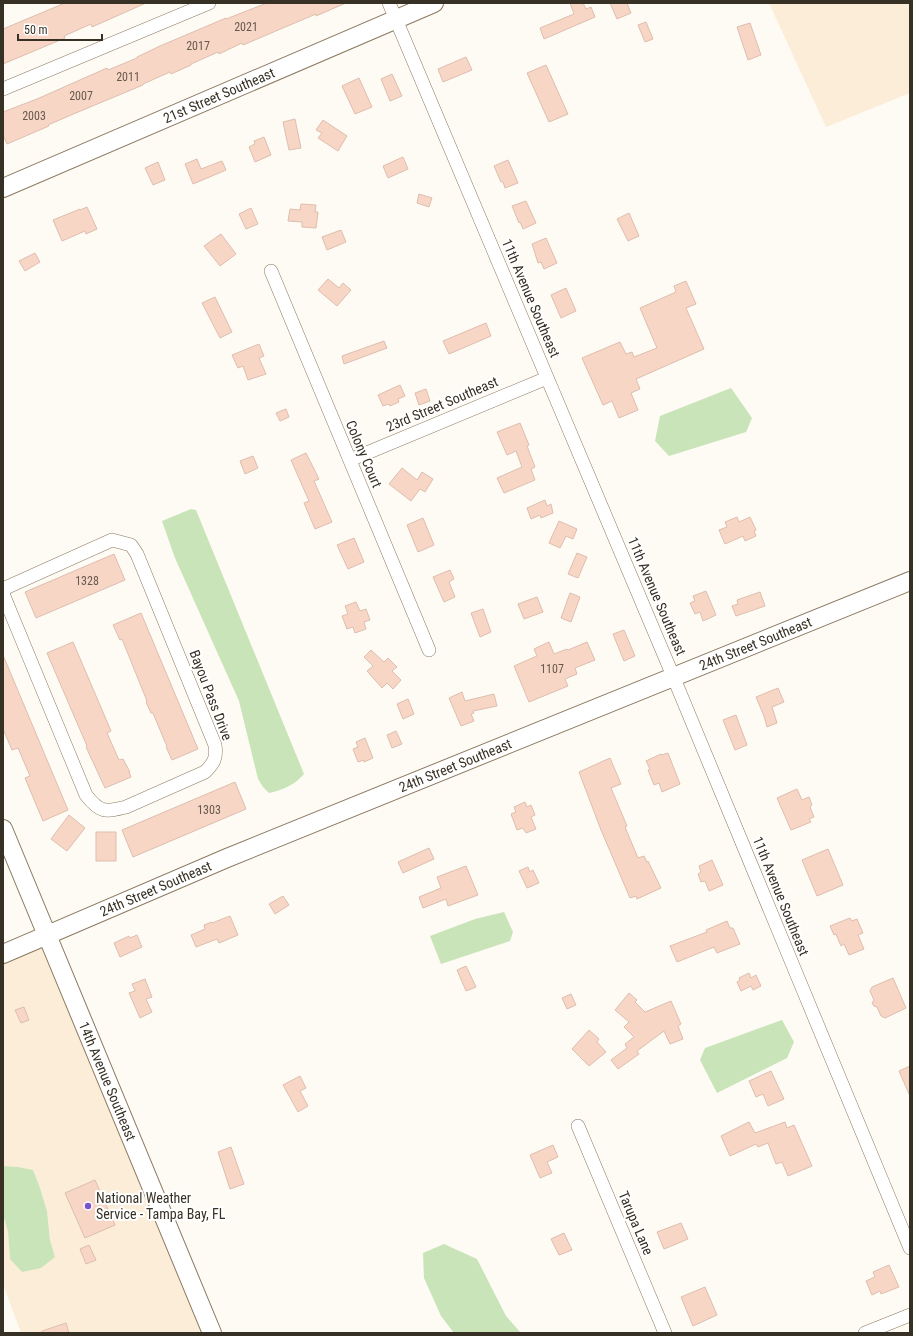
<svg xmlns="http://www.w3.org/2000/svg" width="913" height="1336" viewBox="0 0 913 1336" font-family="'Roboto Condensed',sans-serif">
<rect width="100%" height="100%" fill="#fefaf4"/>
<!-- built -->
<path fill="#fbedd8" d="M769,3H910V93L826,127Z
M43,943L205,1333H21L3,1284V1214L8,1232L10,1259L55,1257L50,1240L47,1211L39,1185L33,1170L18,1167L3,1166V960Z"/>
<!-- water -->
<path fill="#c9e4b9" d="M731,388L752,418L746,432L669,456L655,441L660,416Z
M191,509L196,510L304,774C296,784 281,791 269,793L263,787L258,779L239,701L175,558L162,521Z
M504,912L513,932L510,941L441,964L430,936L475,919Z
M782,1020L794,1042L787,1058L717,1093L700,1060L705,1048Z
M3,1166L18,1167L33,1170L39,1185L47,1211L50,1240L55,1257L41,1268L22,1272L10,1259L8,1232L3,1214Z
M444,1244L477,1259L506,1316L521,1333H454L441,1316L424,1278L423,1253Z"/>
<!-- building -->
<path fill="#f7d6c6" stroke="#debeae" d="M65,3H146L92,27L91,24L64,36L65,38L3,64V29Z
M267,3H346L316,16V14L243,45L242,43L219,54L218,52L191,64V65L171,74L170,72L143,84V85L71,115L48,125L49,126L7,144L3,135V112L37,99L107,68L108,70L137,58V57L160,46L226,18V19Z
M570,3H583L586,9L591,7L595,17L544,39L540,28L574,14Z
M610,3H627L631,13L617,19Z
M646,22L653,39L645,42L638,25Z
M750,23L761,55L748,60L737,27Z
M466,57L472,70L443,82L438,69Z
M546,65L568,114L549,122L527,73Z
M392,74L402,96L390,101L381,79Z
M359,78L372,107L355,114L342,86Z
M295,119L301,148L289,150L283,122Z
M323,120L347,136L338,151L318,138L322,133L316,130Z
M264,137L271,155L255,162L249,147L255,144L254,141Z
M403,157L408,169L388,178L383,166Z
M197,159L201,169L222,161L226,170L193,184L185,164Z
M508,160L518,183L505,188L503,182H501L494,166Z
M158,162L165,180L153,185L145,168Z
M419,194L432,198L429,207L417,203Z
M526,201L536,223L523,229L520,222L519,223L512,206Z
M301,204L316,205L315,212H318L316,228L302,227V222L288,221L290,209L300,210Z
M87,207L97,229L86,234L85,231L62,241L53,220L80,209V210Z
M251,208L258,224L246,229L239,214Z
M629,213L639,236L628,241L617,219Z
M341,230L346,242L327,250L322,237Z
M221,234L236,254L220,266L204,246Z
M546,238L557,263L544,269L541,262L538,263L532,244Z
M35,253L40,262L25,271L19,261Z
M328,279L339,288L343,283L351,290L337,306L318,290Z
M686,281L696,304L686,308L704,349L636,379L640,389L631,393L638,410L619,418L612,401L603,405L582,358L620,342L626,354L632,352L634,357L657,348L640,308L676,292L674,286Z
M566,288L576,311L561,318L551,295Z
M215,297L232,332L220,338L202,303Z
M486,323L491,336L449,354L443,341Z
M384,341L387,348L344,364L342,356Z
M259,344L264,356L259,358L266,374L248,380L243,366L238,368L232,355Z
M400,385L405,396L398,399L399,402L390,406L389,404L383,406L378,395Z
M426,389L430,401L419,405L415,393Z
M286,409L289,417L280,421L276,413Z
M520,423L529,445L527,446L535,467L531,469L535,480L504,493L497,478L522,467L516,451L507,455L497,432Z
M306,453L319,479L314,481L332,522L315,529L304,503L309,501L291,460Z
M253,456L258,468L245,474L240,461Z
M402,468L417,480L422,472L433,479L425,492L420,489L411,501L389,484Z
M545,500L547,506L551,504L553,513L541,518L540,515L531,519L527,508Z
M737,517L739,522L750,517L756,530L754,531L756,536L745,541L743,536L725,544L719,530L727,527L725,522Z
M423,518L434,545L418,552L407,525Z
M559,521L577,529L573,539L566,536L560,548L549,543Z
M354,538L364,562L348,569L337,545Z
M577,553L587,557L578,578L568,574Z
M114,554L125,580L36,618L25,592Z
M450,570L454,579L449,582L455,597L444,602L433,577Z
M706,591L716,615L703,621L700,612L695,614L690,603L695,601L693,596Z
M760,592L765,606L736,616L732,606L738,604L737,600Z
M570,593L580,597L571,622L561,618Z
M537,597L543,612L524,619L518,604Z
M356,602L360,611L366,609L370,620L364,622L366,629L355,633L353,627L347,629L342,616L348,614L345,606Z
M483,609L491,632L480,637L471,613Z
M141,613L198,749L172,760L166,747L167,746L165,742L153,713H151L146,702L147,701L122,639L120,640L113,625Z
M624,630L635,656L624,661L613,634Z
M73,642L111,731L107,733L119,760L123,759L130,772H129L131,777L105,788L86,747L87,746L47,653Z
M549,642L554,654L567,649L568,650L587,642L595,660L575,668L577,674L565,679L568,686L529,702L514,666L537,656L534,649Z
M371,650L384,662L388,658L397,667L392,671L401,680L393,689L387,683L382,688L367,671L373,666L364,657Z
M3,655L68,810L43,821L25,778L30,776L18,748L12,750L3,729Z
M778,688L784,702L772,707L777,723L767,727L764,716L756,697Z
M462,692L465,701L494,694L497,706L473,711L474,713L471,714L474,721L461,726L449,698Z
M408,699L414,714L403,719L397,704Z
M736,715L747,745L735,750L723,720Z
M396,731L402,744L392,748L387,735Z
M365,738L373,758L364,762V760L358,762L353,749L358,747L356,742Z
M668,753L680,784L662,792L659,783L654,785L648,770L650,769L646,761L661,754L662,755Z
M610,758L621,784L611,788L627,826L625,827L638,858L644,856L647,862L648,861L661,888L637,899L636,896L630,898L601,830L579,772Z
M235,782L246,809L133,857L122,830Z
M797,789L802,800L809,797L812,805L810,807L814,817L809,819L811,822L791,830L777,798Z
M525,802L527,807L531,805L535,815L531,817L536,829L526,833L523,828L517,830L511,814L516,812L514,807Z
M69,815L85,828L67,851L51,839Z
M96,832H116V861H96Z
M429,848L434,859L403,873L398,862Z
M828,849L843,885L817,896L802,860Z
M712,860L723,885L709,891L705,881L701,882L698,874L701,872L699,866Z
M466,866L478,895L448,906L446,899L423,908L419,897L441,888L437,877Z
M528,867L530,872L533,870L539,883L527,888L519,871Z
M283,896L289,905L275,914L269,904Z
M230,916L238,935L219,943L217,939L196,947L191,935L205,929L204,925L212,922V923Z
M850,918L852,921L857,919L863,933L858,935L864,949L849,955L844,944L841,946L836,934L834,935L830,926Z
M727,921L730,928H733L740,944L717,953L714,947L677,962L670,946L707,932L706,930Z
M137,935L142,947L120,957L114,943L129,936L130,938Z
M466,966L476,987L466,991L457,970Z
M749,973L751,978L756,975L761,986L753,990L751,986L741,991L737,982L740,980L739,978Z
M893,978L906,1008L885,1018L881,1016L877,1007L874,1006L872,1003L874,1000L870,991L872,987Z
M145,979L152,997L146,999L152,1012L140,1018L129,993L135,991L132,984Z
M629,993L637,1000L635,1002L645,1012L671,1001L681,1024L678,1026L683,1039L670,1044L664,1031L637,1051L639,1054L618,1069L611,1060L627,1048L625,1044L634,1037L624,1027L629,1022L615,1010Z
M571,994L576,1005L567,1009L562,998Z
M24,1007L29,1020L21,1023L15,1010Z
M589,1030L599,1039L597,1042L606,1052L589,1066L572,1049Z
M910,1066V1096L899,1071Z
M771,1071L784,1099L768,1106L763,1094L756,1097L749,1081Z
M300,1076L306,1088L300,1091L308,1106L298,1112L283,1085Z
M749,1122L755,1133L785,1122L787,1128L794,1125L812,1166L788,1176L782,1162L776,1164L768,1143L758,1147L756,1144L730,1156L721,1136Z
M553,1145L558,1157L547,1162L552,1173L540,1178L530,1155Z
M231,1147L244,1184L230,1189L218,1152Z
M95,1180L115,1225L85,1238L65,1193Z
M681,1223L688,1239L664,1249L657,1232Z
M564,1233L572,1250L559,1255L551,1239Z
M89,1245L96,1260L86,1264L80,1249Z
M889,1265L899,1287L881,1294L880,1291L872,1295L866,1281L875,1277L873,1272Z
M705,1287L717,1315L693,1326L681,1297Z
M66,1323L69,1333H42V1331Z"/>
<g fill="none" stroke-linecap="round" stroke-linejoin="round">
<defs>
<path id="street" d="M389,3L673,676L910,1248
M3,89L209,3
M271,271L429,650
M350,460L547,378
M3,589L112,540L131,545L137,554L215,745C217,758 214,763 205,772L126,807C105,812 100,813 86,795L3,594
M578,1126L665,1333
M865,1333L910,1315"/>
<g id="secondary">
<path id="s1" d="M3,188L434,3"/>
<path id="s2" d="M3,829L212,1333"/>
<path id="s3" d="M3,954L227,858L910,581"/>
</g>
</defs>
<!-- street casing -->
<use href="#street" stroke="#8c7a61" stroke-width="14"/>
<!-- secondary casing -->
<use href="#secondary" stroke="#8c7a61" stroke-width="20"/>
<!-- street -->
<use href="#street" stroke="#fff" stroke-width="13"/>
<!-- secondary -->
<use href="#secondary" stroke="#fff" stroke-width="18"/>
</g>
<!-- markers -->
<circle fill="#7953cd" stroke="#fff" stroke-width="1.5" cx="88" cy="1206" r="4"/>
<g text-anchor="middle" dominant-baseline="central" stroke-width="4" stroke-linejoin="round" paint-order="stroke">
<!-- number labels -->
<g font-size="12" fill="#675a4d">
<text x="246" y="27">2021</text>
<text x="198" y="46">2017</text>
<text x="128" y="77">2011</text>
<text x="81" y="96">2007</text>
<text x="34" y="116">2003</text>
<text x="87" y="581">1328</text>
<text x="552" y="669">1107</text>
<text x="209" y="810">1303</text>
</g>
<!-- street labels -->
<g font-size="14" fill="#373025" stroke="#fff">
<text stroke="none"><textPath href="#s1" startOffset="235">21st Street Southeast</textPath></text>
<text transform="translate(531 298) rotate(67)">11th Avenue Southeast</text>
<text transform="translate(442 404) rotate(-23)">23rd Street Southeast</text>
<text transform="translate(364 454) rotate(67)">Colony Court</text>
<text transform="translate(657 596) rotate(67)">11th Avenue Southeast</text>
<text stroke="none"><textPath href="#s3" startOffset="814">24th Street Southeast</textPath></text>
<text transform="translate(211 695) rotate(69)">Bayou Pass Drive</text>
<text stroke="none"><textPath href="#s3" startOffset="490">24th Street Southeast</textPath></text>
<text stroke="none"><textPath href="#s3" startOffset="166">24th Street Southeast</textPath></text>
<text transform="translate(781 896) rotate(68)">11th Avenue Southeast</text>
<text stroke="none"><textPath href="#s2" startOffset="273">14th Avenue Southeast</textPath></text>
<text transform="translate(636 1223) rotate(67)">Tarupa Lane</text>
</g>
<!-- poi labels -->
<g font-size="14" fill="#373025" stroke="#fff" text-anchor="start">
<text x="96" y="1198">National Weather<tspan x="96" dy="16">Service - Tampa Bay, FL</tspan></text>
</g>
</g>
<!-- border -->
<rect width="913" height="1336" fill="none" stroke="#373025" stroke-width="8"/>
<!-- scale -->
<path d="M18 34v6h84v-6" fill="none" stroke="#373025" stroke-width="2"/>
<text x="24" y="34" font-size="12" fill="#373025" stroke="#ffffff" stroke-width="3" paint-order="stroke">50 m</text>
</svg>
